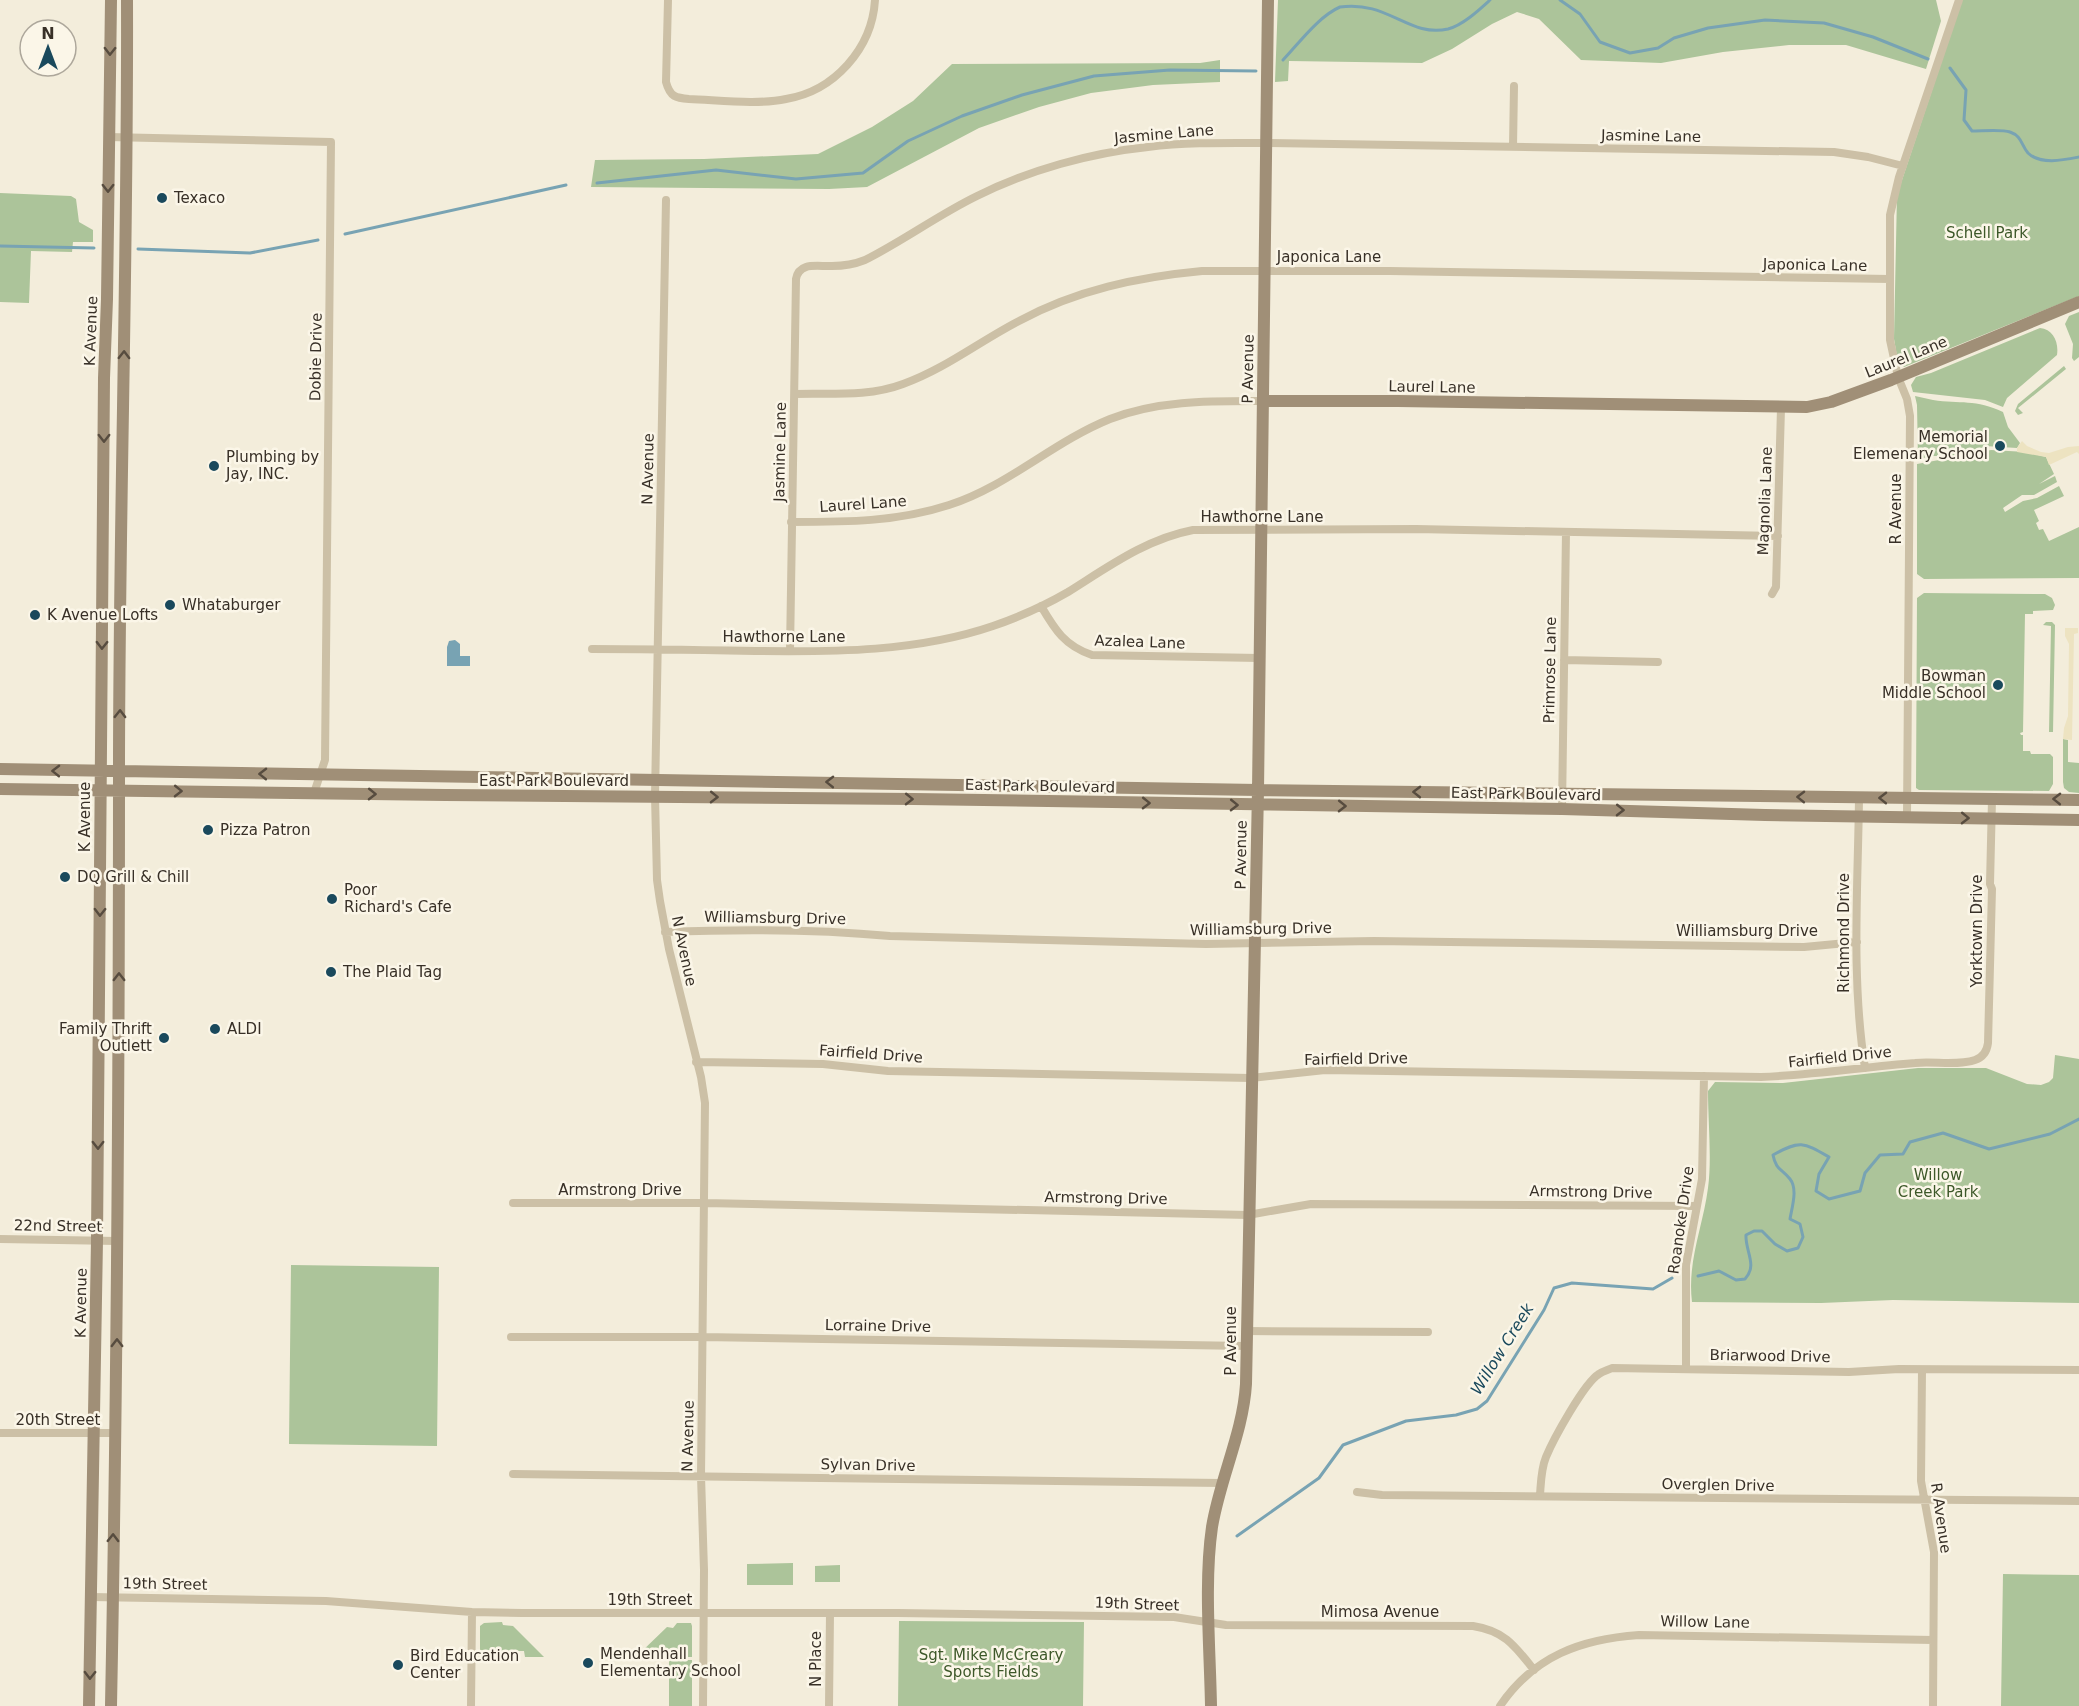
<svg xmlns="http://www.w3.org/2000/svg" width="2079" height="1706" viewBox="0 0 2079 1706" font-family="'DejaVu Sans',sans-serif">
<rect width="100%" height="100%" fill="#f3eddb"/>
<!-- green -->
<path fill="#acc49a" d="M1278,0H1936L1941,21L1926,69L1846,45H1789L1723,52L1661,63L1581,60L1539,19L1517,12L1492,24L1452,49L1422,63L1289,61L1288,81L1275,82Z
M1962,0H2079V296L1904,367L1898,362L1894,339L1897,195Z
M1220,60V82L1153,85L1091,93L1039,107L979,128L867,187L829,189L591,187L595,160L704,159L818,154L872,127L913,101L952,64L1200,63Z
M0,193L71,196L76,199L79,222L93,230V242H73L72,252L31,251L29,303L0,302Z
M2079,312V357L2074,361L2072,358L2073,344L2065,324L2069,316Z
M2040,328C2053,329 2059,342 2057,355L2007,398L2003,407L1985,400L1913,392L1911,385L1916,377L1931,373Z
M2064,366L2066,369L2018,408L2023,413L2018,415L2015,411L2018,404Z
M1915,396C1921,397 1927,399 1933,400C1960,404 1976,399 2003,412L2008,427L2020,443L2017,448L1985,446L1967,456H1933L1918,459L1917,405Z
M1991,450L2026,452L2046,457L2054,474L2039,484L2055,476L2057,482L2034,495H2022L2003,508L2005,512L2023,501L2037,498L2059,486L2064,496L2034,510L2039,521L2036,523L2039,530L2043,529L2049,541L2079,527V578L1924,579L1917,574V464L1939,460H1969L1981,452Z
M1924,593L2045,594L2052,598L2055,605L2053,610L2033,611V614H2025L2023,732L2020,733L2021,735H2023V751H2030L2031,754H2050L2053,757V784L2049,791L1919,790L1916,788L1917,598Z
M2046,622H2052L2055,625L2053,732H2049L2051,626L2043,625Z
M2063,739L2068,740V762L2079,763V793L2069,792L2064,788L2063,782Z
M2055,1055L2079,1059V1303L1893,1300L1821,1303L1692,1302C1687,1261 1703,1227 1708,1188C1712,1159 1708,1121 1708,1091L1715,1082L1783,1083L1918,1068H1986L2027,1084L2041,1085L2049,1082L2053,1078Z
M291,1265L439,1267L437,1446L289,1444Z
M793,1563V1585H747V1564Z
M840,1565V1582H815V1566Z
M2003,1574L2079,1575V1706H2001Z
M899,1621L1084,1622L1083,1706H898Z
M502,1622L503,1625L513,1626L544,1657H525L524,1651H492L484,1657L480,1655V1626L484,1623Z
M677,1623H691L692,1626V1657H640L639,1654L667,1627L673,1628Z
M669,1660H692V1706H669Z"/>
<!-- plaza -->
<path fill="#ede3c1" d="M2022,441L2027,446L2041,452L2049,453L2068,447L2079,446V454L2077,452L2049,465L2046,457L2017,452V448Z
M2065,628H2078V633L2074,634L2072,740L2063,739L2064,728L2068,716L2069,644L2065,636Z"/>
<!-- water -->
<path fill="#78a3b3" d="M455,640L460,644V656H470V666H447V647L449,641Z"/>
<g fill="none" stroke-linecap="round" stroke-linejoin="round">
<!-- stream -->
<path stroke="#78a3b3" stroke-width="3" d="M1560,0L1580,14L1600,42L1630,53L1658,48L1674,38L1708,28L1765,20L1824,23L1873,37L1928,59
M1283,60C1299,43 1319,16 1340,7C1388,0 1409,38 1448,29C1463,25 1479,10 1490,0
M1950,68L1966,90L1964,120L1972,131C1982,131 2002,129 2010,132C2022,136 2021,145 2028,153C2040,165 2064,160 2079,157
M597,183L716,170L796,179L863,173L908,141L962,116L1022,95L1094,76L1170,70L1256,71
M345,234L566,185
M0,246L94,248
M138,249L250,253L318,240
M1698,1276L1719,1271L1736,1280L1745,1279C1758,1265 1745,1251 1746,1235L1754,1231H1762L1775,1244L1787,1251L1798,1248L1803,1237L1800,1224L1790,1219C1792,1207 1798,1189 1790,1179C1781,1168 1776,1170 1773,1155C1800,1140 1803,1142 1829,1157L1819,1174L1816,1191L1829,1199L1860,1191L1865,1173L1880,1155L1903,1154L1910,1142L1943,1133L1989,1149L2050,1134L2079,1119
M1237,1536L1319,1478L1343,1445L1406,1421L1456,1415L1477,1409L1487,1401L1544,1310L1554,1288L1572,1283L1653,1289L1672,1278"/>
<!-- street -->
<path stroke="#ccc0a6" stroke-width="8" d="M668,0L666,82C670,97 676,98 689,99C718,100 758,105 786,99C834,91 872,49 875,0
M108,137L331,142L325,760L314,793
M1513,147L1514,86
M666,200L655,796L657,880L660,901L669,949L701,1077L705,1103L701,1476L704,1570L703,1706
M795,394C830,393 869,397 903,384C945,369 980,341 1019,321C1076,290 1138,277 1202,271H1390L1890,279
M791,522C846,522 897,522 949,505C1008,486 1053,442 1110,419C1158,400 1212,401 1263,401
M1772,594L1776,587L1781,408
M1041,606C1055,630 1065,646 1092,655L1259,658
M592,649C646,649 701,650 755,651C835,652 917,652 993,626C1019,617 1044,606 1068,592C1108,567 1146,539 1193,530L1416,529L1778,536
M790,651L796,279C799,261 819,267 832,266C843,266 855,264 865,260C903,241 938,215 977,196C1029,170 1090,153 1148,147C1188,142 1228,143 1267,143L1834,152L1868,157L1903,166
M1564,660L1658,662
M1859,798C1858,887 1851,978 1865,1068
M1562,809L1566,532
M1907,817L1910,416L1907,399L1898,377L1890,340V215L1899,177L1959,0
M665,932C740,929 816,929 890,936L1206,944L1374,941L1804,947L1857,942
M696,1062L823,1064L888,1071L1251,1078L1325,1070L1761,1077C1813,1075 1864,1067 1915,1063C1934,1061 1957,1066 1975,1060C1984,1057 1987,1051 1988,1043L1992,889L1990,884L1992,799
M513,1203H705L1248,1215L1311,1204L1697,1206
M0,1239L117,1241
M1246,1331L1428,1332
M511,1337H702L1246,1346
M1686,1368V1265L1702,1179L1704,1076
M1922,1370L1921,1481L1934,1552L1933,1706
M0,1433H117
M513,1474L1222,1483
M1357,1492L1382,1495L2079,1501
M1540,1495C1541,1482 1541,1469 1546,1457C1553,1440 1584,1383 1599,1374C1603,1371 1608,1370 1612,1368L1849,1372L1899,1369L2079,1370
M91,1597L326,1601L472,1612L522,1613H898L1174,1617L1226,1625L1473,1626C1505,1631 1515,1646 1534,1670
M471,1706L472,1612
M829,1706L830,1613
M1500,1706C1534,1656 1581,1639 1639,1635L1933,1640"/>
<!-- secondary -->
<path stroke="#a08f77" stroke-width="12" d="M1263,401H1398L1807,407L1831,402L1891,380L2079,302
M0,769L1258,790L2079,800
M0,789L445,795L914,799L1562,809L1765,815L2079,820
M89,1706L97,1240L104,378L107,299L111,0
M111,1706C117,1395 119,1083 119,772C119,514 128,257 127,0
M1211,1706C1210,1649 1204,1582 1212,1527C1220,1478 1243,1433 1246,1384L1258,790L1268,0"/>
</g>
<!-- one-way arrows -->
<defs><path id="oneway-chevron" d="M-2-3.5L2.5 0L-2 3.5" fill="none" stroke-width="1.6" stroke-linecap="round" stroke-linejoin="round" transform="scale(1.5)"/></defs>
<g stroke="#574c3f">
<use href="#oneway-chevron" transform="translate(110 51) rotate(91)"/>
<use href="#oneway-chevron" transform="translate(108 188) rotate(90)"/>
<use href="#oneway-chevron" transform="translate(124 355) rotate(-89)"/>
<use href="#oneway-chevron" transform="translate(104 438) rotate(90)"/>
<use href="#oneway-chevron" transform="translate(102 645) rotate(91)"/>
<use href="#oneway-chevron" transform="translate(120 714) rotate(-89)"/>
<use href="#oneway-chevron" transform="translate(56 771) rotate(-179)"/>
<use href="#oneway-chevron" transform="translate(263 774) rotate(-179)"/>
<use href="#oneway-chevron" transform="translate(830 782) rotate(-179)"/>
<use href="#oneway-chevron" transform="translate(178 791) rotate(1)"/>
<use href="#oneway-chevron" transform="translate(1417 792) rotate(-179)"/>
<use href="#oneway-chevron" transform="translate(372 794) rotate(1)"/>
<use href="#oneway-chevron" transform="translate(714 797) rotate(1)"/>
<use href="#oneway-chevron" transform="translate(1801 797) rotate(-179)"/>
<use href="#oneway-chevron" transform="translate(1883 798) rotate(-179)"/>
<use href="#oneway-chevron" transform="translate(909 799) rotate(1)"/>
<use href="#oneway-chevron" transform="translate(2057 799) rotate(-179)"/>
<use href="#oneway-chevron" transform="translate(1146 803) rotate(1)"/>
<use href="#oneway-chevron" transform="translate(1234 805) rotate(1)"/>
<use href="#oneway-chevron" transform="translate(1342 806) rotate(1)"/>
<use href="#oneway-chevron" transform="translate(1620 810) rotate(1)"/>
<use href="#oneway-chevron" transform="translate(1965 818) rotate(1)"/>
<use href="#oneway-chevron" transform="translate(100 912) rotate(91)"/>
<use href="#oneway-chevron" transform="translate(119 977) rotate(-90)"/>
<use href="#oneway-chevron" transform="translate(98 1145) rotate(90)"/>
<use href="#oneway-chevron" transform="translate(117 1343) rotate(-90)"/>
<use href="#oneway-chevron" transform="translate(113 1538) rotate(-89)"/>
<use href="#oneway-chevron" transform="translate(90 1675) rotate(91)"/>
</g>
<!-- markers -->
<g fill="#1a495c" stroke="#fbf6e8" stroke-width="2">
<circle cx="162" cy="198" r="6"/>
<circle cx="2000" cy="446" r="6"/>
<circle cx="214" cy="466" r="6"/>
<circle cx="170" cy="605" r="6"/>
<circle cx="35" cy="615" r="6"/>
<circle cx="1998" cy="685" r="6"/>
<circle cx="208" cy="830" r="6"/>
<circle cx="65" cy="877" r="6"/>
<circle cx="332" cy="899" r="6"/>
<circle cx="331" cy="972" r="6"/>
<circle cx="215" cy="1029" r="6"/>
<circle cx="164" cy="1038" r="6"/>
<circle cx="588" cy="1663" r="6"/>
<circle cx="398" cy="1665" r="6"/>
</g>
<g text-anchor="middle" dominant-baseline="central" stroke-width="5" stroke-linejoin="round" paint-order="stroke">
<!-- street labels -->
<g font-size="15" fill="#383027" stroke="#fbf6e8">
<text transform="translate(1164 134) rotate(-5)">Jasmine Lane</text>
<text transform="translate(1651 136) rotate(1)">Jasmine Lane</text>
<text x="1329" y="257">Japonica Lane</text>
<text transform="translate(1815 265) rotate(1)">Japonica Lane</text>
<text transform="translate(91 331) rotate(-88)">K Avenue</text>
<text transform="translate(316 357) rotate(-89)">Dobie Drive</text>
<text transform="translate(1906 357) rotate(-22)">Laurel Lane</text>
<text transform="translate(1248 369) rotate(-89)">P Avenue</text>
<text transform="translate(1432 387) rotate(1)">Laurel Lane</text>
<text transform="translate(780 452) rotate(-89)">Jasmine Lane</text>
<text transform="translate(648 469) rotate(-89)">N Avenue</text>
<text transform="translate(1765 501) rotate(-88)">Magnolia Lane</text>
<text transform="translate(863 504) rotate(-4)">Laurel Lane</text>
<text transform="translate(1896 509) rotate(-90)">R Avenue</text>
<text x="1262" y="517">Hawthorne Lane</text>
<text x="784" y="637">Hawthorne Lane</text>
<text transform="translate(1140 642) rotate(2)">Azalea Lane</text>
<text transform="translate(1550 670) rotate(-89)">Primrose Lane</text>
<text x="554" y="781">East Park Boulevard</text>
<text transform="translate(1040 786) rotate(1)">East Park Boulevard</text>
<text transform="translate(1526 794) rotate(1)">East Park Boulevard</text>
<text transform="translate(85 817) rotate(-90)">K Avenue</text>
<text transform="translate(1241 855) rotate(-89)">P Avenue</text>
<text transform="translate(775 918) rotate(1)">Williamsburg Drive</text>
<text transform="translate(1261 929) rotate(-1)">Williamsburg Drive</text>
<text x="1747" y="931">Williamsburg Drive</text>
<text transform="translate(1977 931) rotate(-90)">Yorktown Drive</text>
<text transform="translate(1844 933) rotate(-90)">Richmond Drive</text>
<text transform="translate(684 951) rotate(78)">N Avenue</text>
<text transform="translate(871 1054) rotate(4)">Fairfield Drive</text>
<text transform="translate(1840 1057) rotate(-6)">Fairfield Drive</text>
<text transform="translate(1356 1059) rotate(-1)">Fairfield Drive</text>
<text x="620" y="1190">Armstrong Drive</text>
<text transform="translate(1591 1192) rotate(1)">Armstrong Drive</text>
<text transform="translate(1106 1198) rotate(1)">Armstrong Drive</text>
<text transform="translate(1681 1220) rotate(-82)">Roanoke Drive</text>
<text transform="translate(58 1226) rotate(1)">22nd Street</text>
<text transform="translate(81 1303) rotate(-89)">K Avenue</text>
<text transform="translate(878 1326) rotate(1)">Lorraine Drive</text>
<text transform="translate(1231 1341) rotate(-90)">P Avenue</text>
<text transform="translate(1770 1356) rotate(1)">Briarwood Drive</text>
<text x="58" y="1420">20th Street</text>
<text transform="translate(688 1436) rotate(-89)">N Avenue</text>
<text transform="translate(868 1465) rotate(1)">Sylvan Drive</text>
<text transform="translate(1718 1485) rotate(1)">Overglen Drive</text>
<text transform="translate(1941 1518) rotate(82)">R Avenue</text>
<text transform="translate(165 1584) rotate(1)">19th Street</text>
<text x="650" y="1600">19th Street</text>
<text transform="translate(1137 1604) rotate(2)">19th Street</text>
<text x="1380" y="1612">Mimosa Avenue</text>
<text transform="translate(1705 1622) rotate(1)">Willow Lane</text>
<text transform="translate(816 1659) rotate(-90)">N Place</text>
</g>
<!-- poi labels -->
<g font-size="15" fill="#383027" stroke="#fbf6e8" text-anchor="start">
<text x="174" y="198">Texaco</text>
<text x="1988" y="437" text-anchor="end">Memorial<tspan x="1988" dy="17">Elemenary School</tspan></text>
<text x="226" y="457">Plumbing by<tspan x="226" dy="17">Jay, INC.</tspan></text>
<text x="182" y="605">Whataburger</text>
<text x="47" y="615">K Avenue Lofts</text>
<text x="1986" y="676" text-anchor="end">Bowman<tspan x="1986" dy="17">Middle School</tspan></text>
<text x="220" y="830">Pizza Patron</text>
<text x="77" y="877">DQ Grill &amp; Chill</text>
<text x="344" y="890">Poor<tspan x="344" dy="17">Richard's Cafe</tspan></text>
<text x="343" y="972">The Plaid Tag</text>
<text x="152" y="1029" text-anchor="end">Family Thrift<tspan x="152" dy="17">Outlett</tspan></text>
<text x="227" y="1029">ALDI</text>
<text x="600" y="1654">Mendenhall<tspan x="600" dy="17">Elementary School</tspan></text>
<text x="410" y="1656">Bird Education<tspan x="410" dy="17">Center</tspan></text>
</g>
<!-- park labels -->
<g font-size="15" fill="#3d5829" stroke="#fbf6e8">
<text x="1987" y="233">Schell Park</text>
<text x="1938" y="1175">Willow<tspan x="1938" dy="17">Creek Park</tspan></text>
<text x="991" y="1655">Sgt. Mike McCreary<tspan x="991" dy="17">Sports Fields</tspan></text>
</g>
<!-- water labels -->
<g font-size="16" font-style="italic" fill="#1a495c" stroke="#fbf6e8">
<text transform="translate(1502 1349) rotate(-58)">Willow Creek</text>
</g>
</g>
<!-- north arrow -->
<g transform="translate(48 48)"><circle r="28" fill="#fbf6e8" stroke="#ada79b" stroke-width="1.5"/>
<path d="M0-4.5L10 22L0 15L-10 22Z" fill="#1a495c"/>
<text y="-9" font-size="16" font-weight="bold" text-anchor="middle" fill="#383027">N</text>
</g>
</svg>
